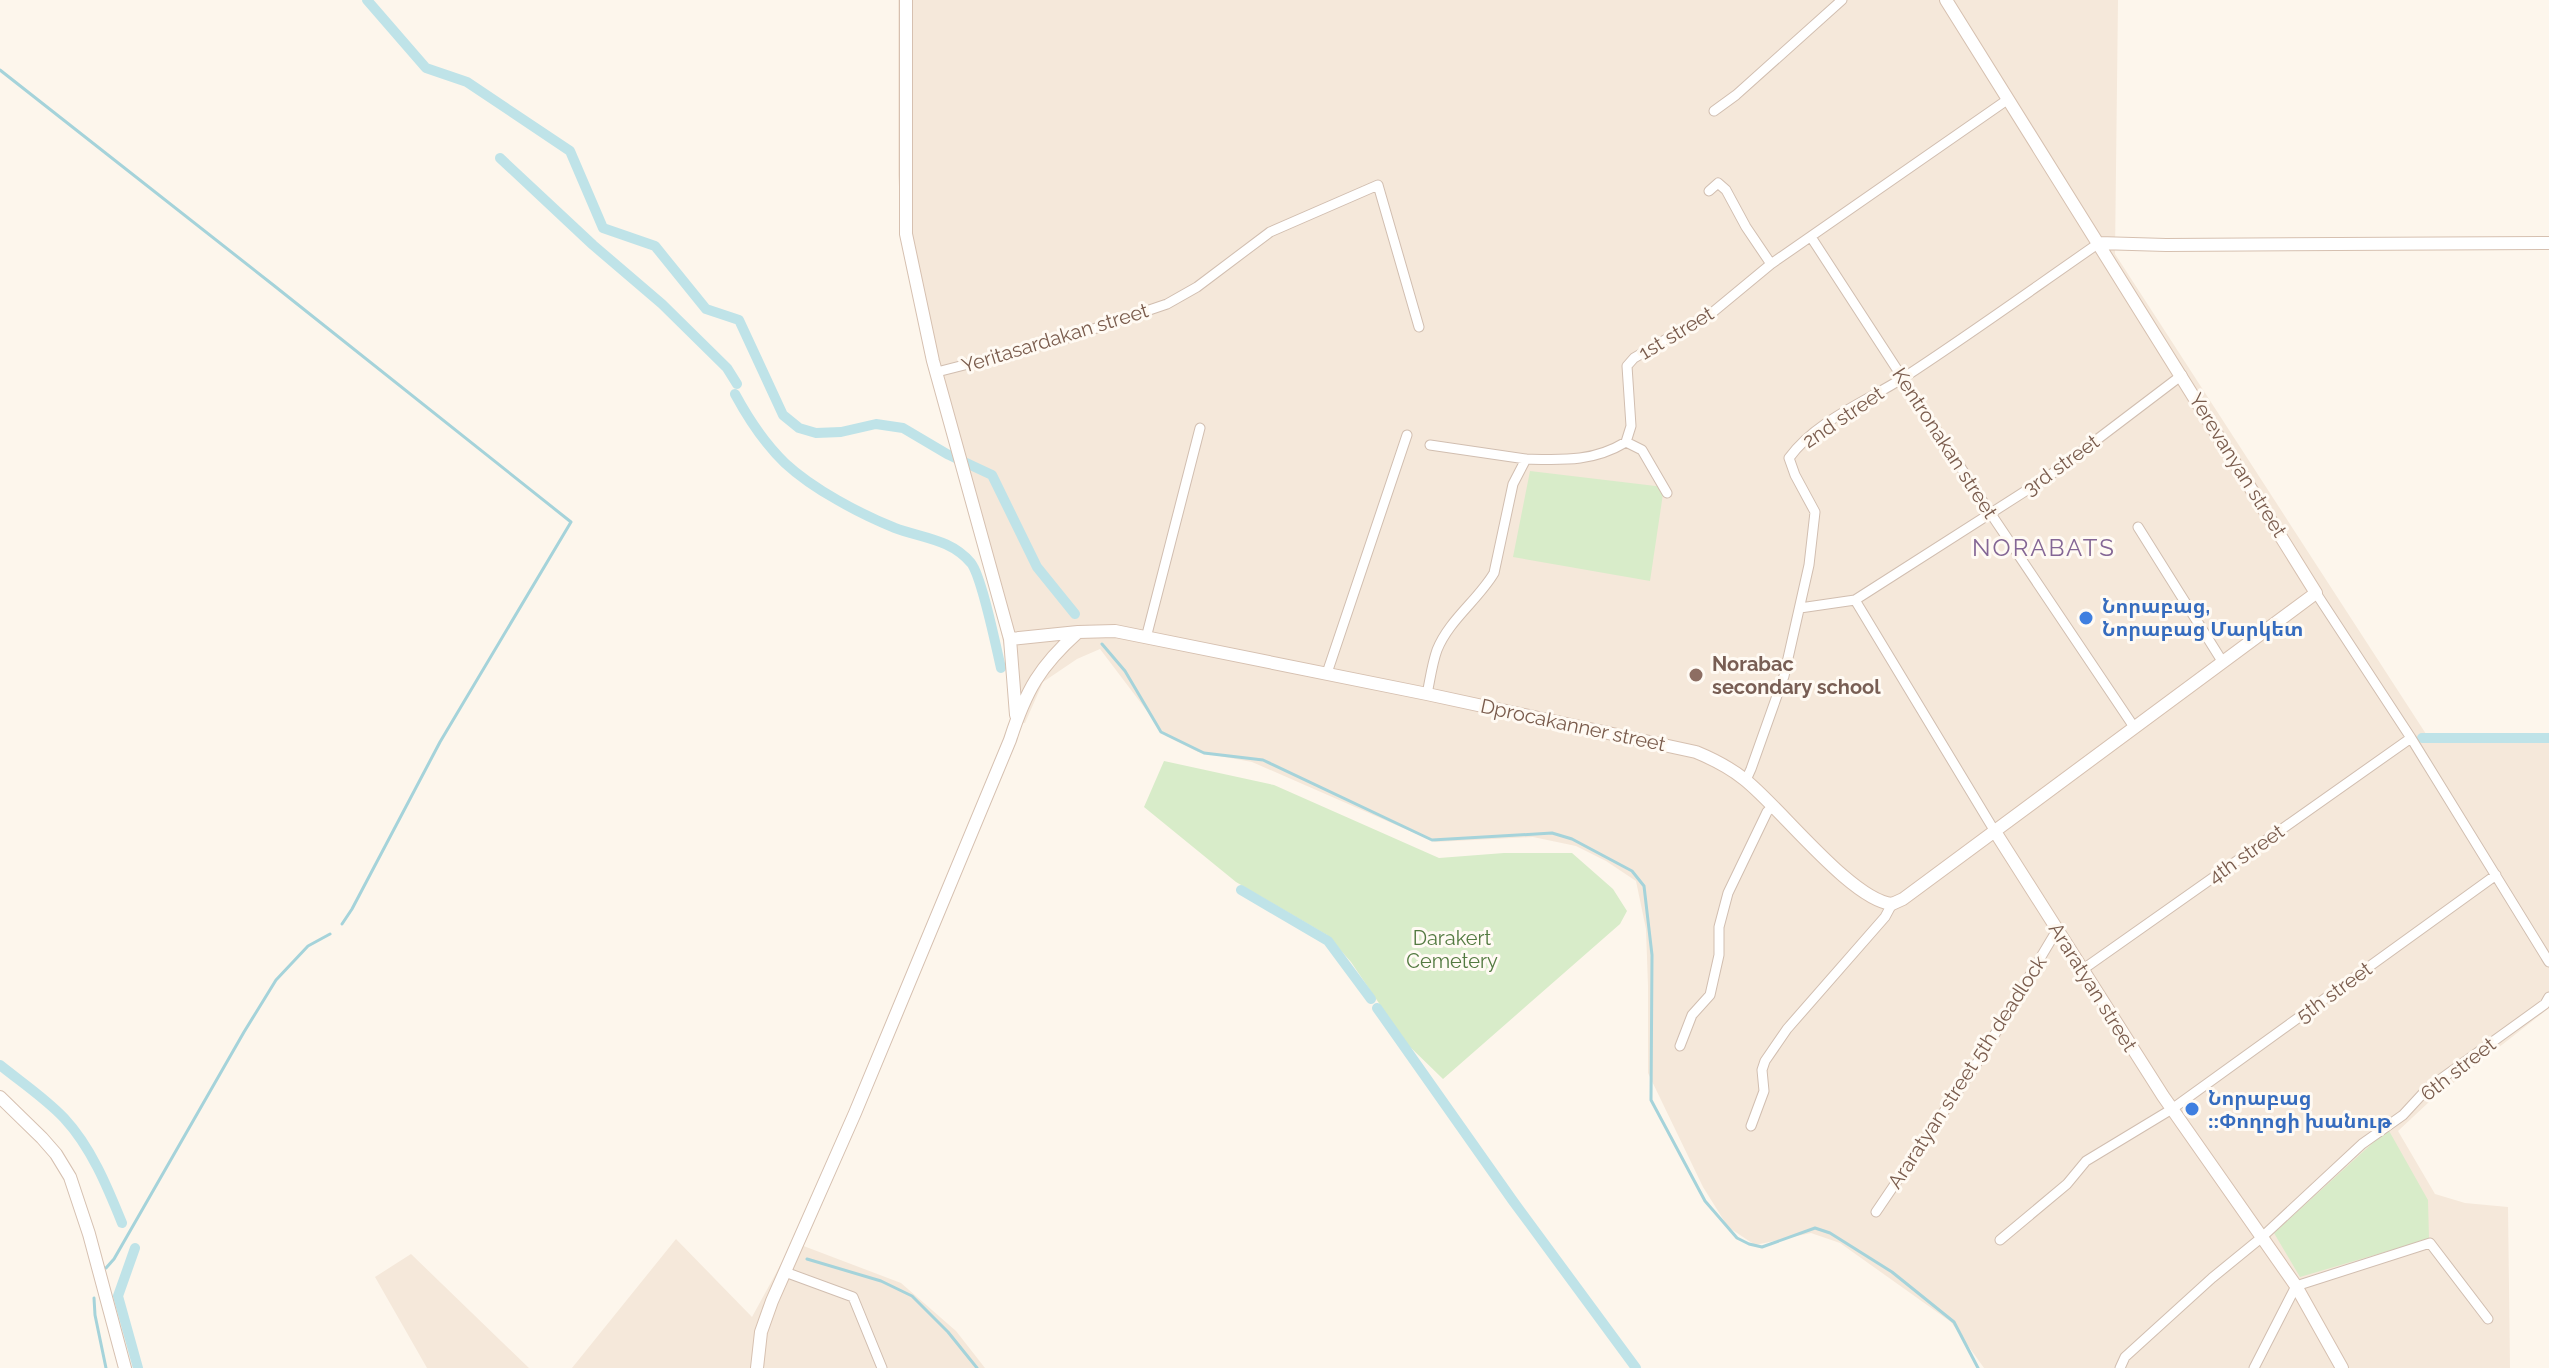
<svg xmlns="http://www.w3.org/2000/svg" width="2549" height="1368" viewBox="0 0 2549 1368" font-family="Raleway,'Noto Sans Armenian',sans-serif">
<rect width="100%" height="100%" fill="#fdf6ec"/>
<!-- residential -->
<path fill="#f5e8da" d="M898,0H2118L2115,254L2428,737L2549,741V1008L2429,1102L2398,1131L2435,1194L2465,1203L2508,1207L2510,1368H1984L1951,1322L1840,1243L1811,1233L1755,1245L1728,1227L1703,1187L1648,1073V986L1646,929L1636,881L1606,861L1576,846L1533,837L1435,842L1252,762L1198,752L1166,736L1100,649L1077,659L1043,682L1025,723L1012,722L1011,681L999,622L959,478L906,267L898,175Z
M676,1239L752,1317L793,1242L901,1283L956,1331L985,1368H572Z
M411,1254L529,1368H427L375,1277Z"/>
<!-- green -->
<path fill="#d8ecc9" d="M1530,471L1664,487L1650,581L1513,557Z
M1164,761L1274,785L1439,858L1504,853H1572L1613,889L1627,911L1620,924L1443,1079L1406,1043L1351,962L1327,935L1236,882L1144,807Z
M2388,1129L2428,1200L2429,1239L2300,1277L2274,1233Z"/>
<g fill="none" stroke-linecap="round" stroke-linejoin="round">
<!-- stream -->
<path stroke="#a5d3da" stroke-width="3" d="M0,70L272,284L571,522L440,742L352,909L342,924
M1102,644L1125,671L1161,732L1204,753L1263,760L1432,840L1552,833L1572,839L1632,871L1644,886L1652,955L1651,1100L1705,1201L1737,1238L1749,1244L1762,1247L1815,1228L1830,1233L1892,1272L1954,1322L1978,1368
M807,1259L881,1281L912,1296L948,1332L977,1368
M106,1268L114,1259L244,1032L276,980L308,946L330,934
M94,1298L95,1315L106,1368"/>
<!-- canal -->
<path stroke="#bfe3e8" stroke-width="10" d="M367,0L426,68L467,82L570,151L603,228L655,246L706,309L739,320L783,415L799,428L816,433L841,432L876,424L903,428L947,454L992,475L1037,567L1075,614
M500,158L593,245L662,304L727,368L737,384
M735,394C748,418 765,444 785,463C813,489 860,514 895,528C922,538 951,539 971,563C982,577 996,647 1001,668
M2422,738H2549
M1241,890L1328,941L1371,999
M1377,1008L1513,1201L1636,1368
M0,1065C21,1082 45,1098 64,1118C91,1147 107,1186 122,1223
M135,1248L118,1296L138,1368"/>
<defs>
<path id="street" d="M1714,111L1736,95L1842,0
M1709,191L1718,183L1726,190L1746,227L1771,264
M1811,237L1991,514L2134,727
M937,372L1058,341L1167,304L1197,287L1270,232L1378,185L1419,327
M1626,442L1642,450L1667,493
M1430,445L1526,459
M2138,527L2222,661
M2316,593L2411,738L2549,962
M1855,600L1994,830
M1800,608L1855,600L2049,476L2182,375
M1146,638L1200,428
M1327,673L1407,435
M1427,694C1430,680 1432,664 1437,650C1449,620 1478,600 1494,573L1513,484L1526,459C1563,460 1593,462 1626,442L1631,426L1627,366L1634,358L1713,312L1771,264L2007,100
M1746,780L1751,769L1784,676L1809,565L1815,512L1795,475L1789,458C1816,421 1865,402 1903,378C1969,335 2034,288 2099,243
M2082,970L2411,738
M1680,1046L1692,1015L1710,995L1719,955V927L1728,893L1767,812L1773,806
M1751,1126L1764,1091L1762,1070L1765,1061L1787,1029L1885,917L1892,904
M1876,1212L1983,1054L2057,930
M2000,1240L2067,1184L2086,1161L2172,1109L2496,875
M785,1272L853,1297L882,1368
M2120,1368L2125,1357L2212,1278L2261,1238L2362,1144L2403,1115L2427,1089L2545,1004L2549,997
M2254,1368L2296,1286L2430,1243L2488,1319"/>
<path id="secondary" d="M906,0V234L933,361L1010,639L1016,715
M2099,243L2166,245L2549,243
M1010,639L1078,632L1115,631L1427,694L1696,752C1713,759 1729,767 1744,779C1780,807 1851,900 1892,904L1903,899L2316,593L1946,0
M1994,830L2163,1096L2296,1286L2342,1368
M0,1097L42,1138L56,1154L70,1177L89,1234L125,1368
M757,1368L761,1332L772,1301L855,1113L1010,740C1026,690 1040,666 1078,632"/>
</defs>
<!-- street casing -->
<use href="#street" stroke="#d1beb0" stroke-width="11"/>
<!-- secondary casing -->
<use href="#secondary" stroke="#d6c0b0" stroke-width="14"/>
<!-- street -->
<use href="#street" stroke="#fff" stroke-width="9"/>
<!-- secondary -->
<use href="#secondary" stroke="#fff" stroke-width="12"/>
</g>
<!-- markers -->
<g fill="#3f7fe0" stroke="#fffaf3" stroke-width="3">
<circle cx="2086" cy="618" r="8"/>
<circle cx="2192" cy="1109" r="8"/>
</g>
<circle fill="#8d6e63" stroke="#fffaf3" stroke-width="3" cx="1696" cy="675" r="8"/>
<g text-anchor="middle" dominant-baseline="central" stroke-width="6" stroke-linejoin="round" paint-order="stroke">
<!-- street labels -->
<g font-size="20" fill="#7a5c4d" stroke="#fffaf3">
<text transform="translate(1676 333) rotate(-31)">1st street</text>
<text transform="translate(1055 338) rotate(-17)">Yeritasardakan street</text>
<text transform="translate(1843 417) rotate(-34)">2nd street</text>
<text transform="translate(1945 443) rotate(57)">Kentronakan street</text>
<text transform="translate(2061 465) rotate(-36)">3rd street</text>
<text transform="translate(2238 465) rotate(58)">Yerevanyan street</text>
<text transform="translate(1573 725) rotate(12)">Dprocakanner street</text>
<text transform="translate(2246 854) rotate(-35)">4th street</text>
<text transform="translate(2093 987) rotate(58)">Araratyan street</text>
<text transform="translate(2334 992) rotate(-36)">5th street</text>
<text transform="translate(2458 1069) rotate(-38)">6th street</text>
<text transform="translate(1967 1072) rotate(-57)">Araratyan street 5th deadlock</text>
</g>
<!-- shop labels -->
<g font-size="20" font-weight="bold" fill="#366cbe" stroke="#fffaf3" text-anchor="start">
<text x="2102" y="606">Նորաբաց,<tspan x="2102" dy="23">Նորաբաց Մարկետ</tspan></text>
<text x="2208" y="1098">Նորաբաց<tspan x="2208" dy="23">։։Փողոցի խանութ</tspan></text>
</g>
<!-- education labels -->
<g font-size="20" font-weight="bold" fill="#785e54" stroke="#fffaf3" text-anchor="start">
<text x="1712" y="664">Norabac<tspan x="1712" dy="23">secondary school</tspan></text>
</g>
<!-- park labels -->
<g font-size="20" fill="#537a41" stroke="#fffaf3">
<text x="1452" y="938">Darakert<tspan x="1452" dy="23">Cemetery</tspan></text>
</g>
<!-- quarter labels -->
<g font-size="24" letter-spacing="2" fill="#846695" stroke="#fffaf3">
<text x="2044" y="547">NORABATS</text>
</g>
</g>
</svg>
